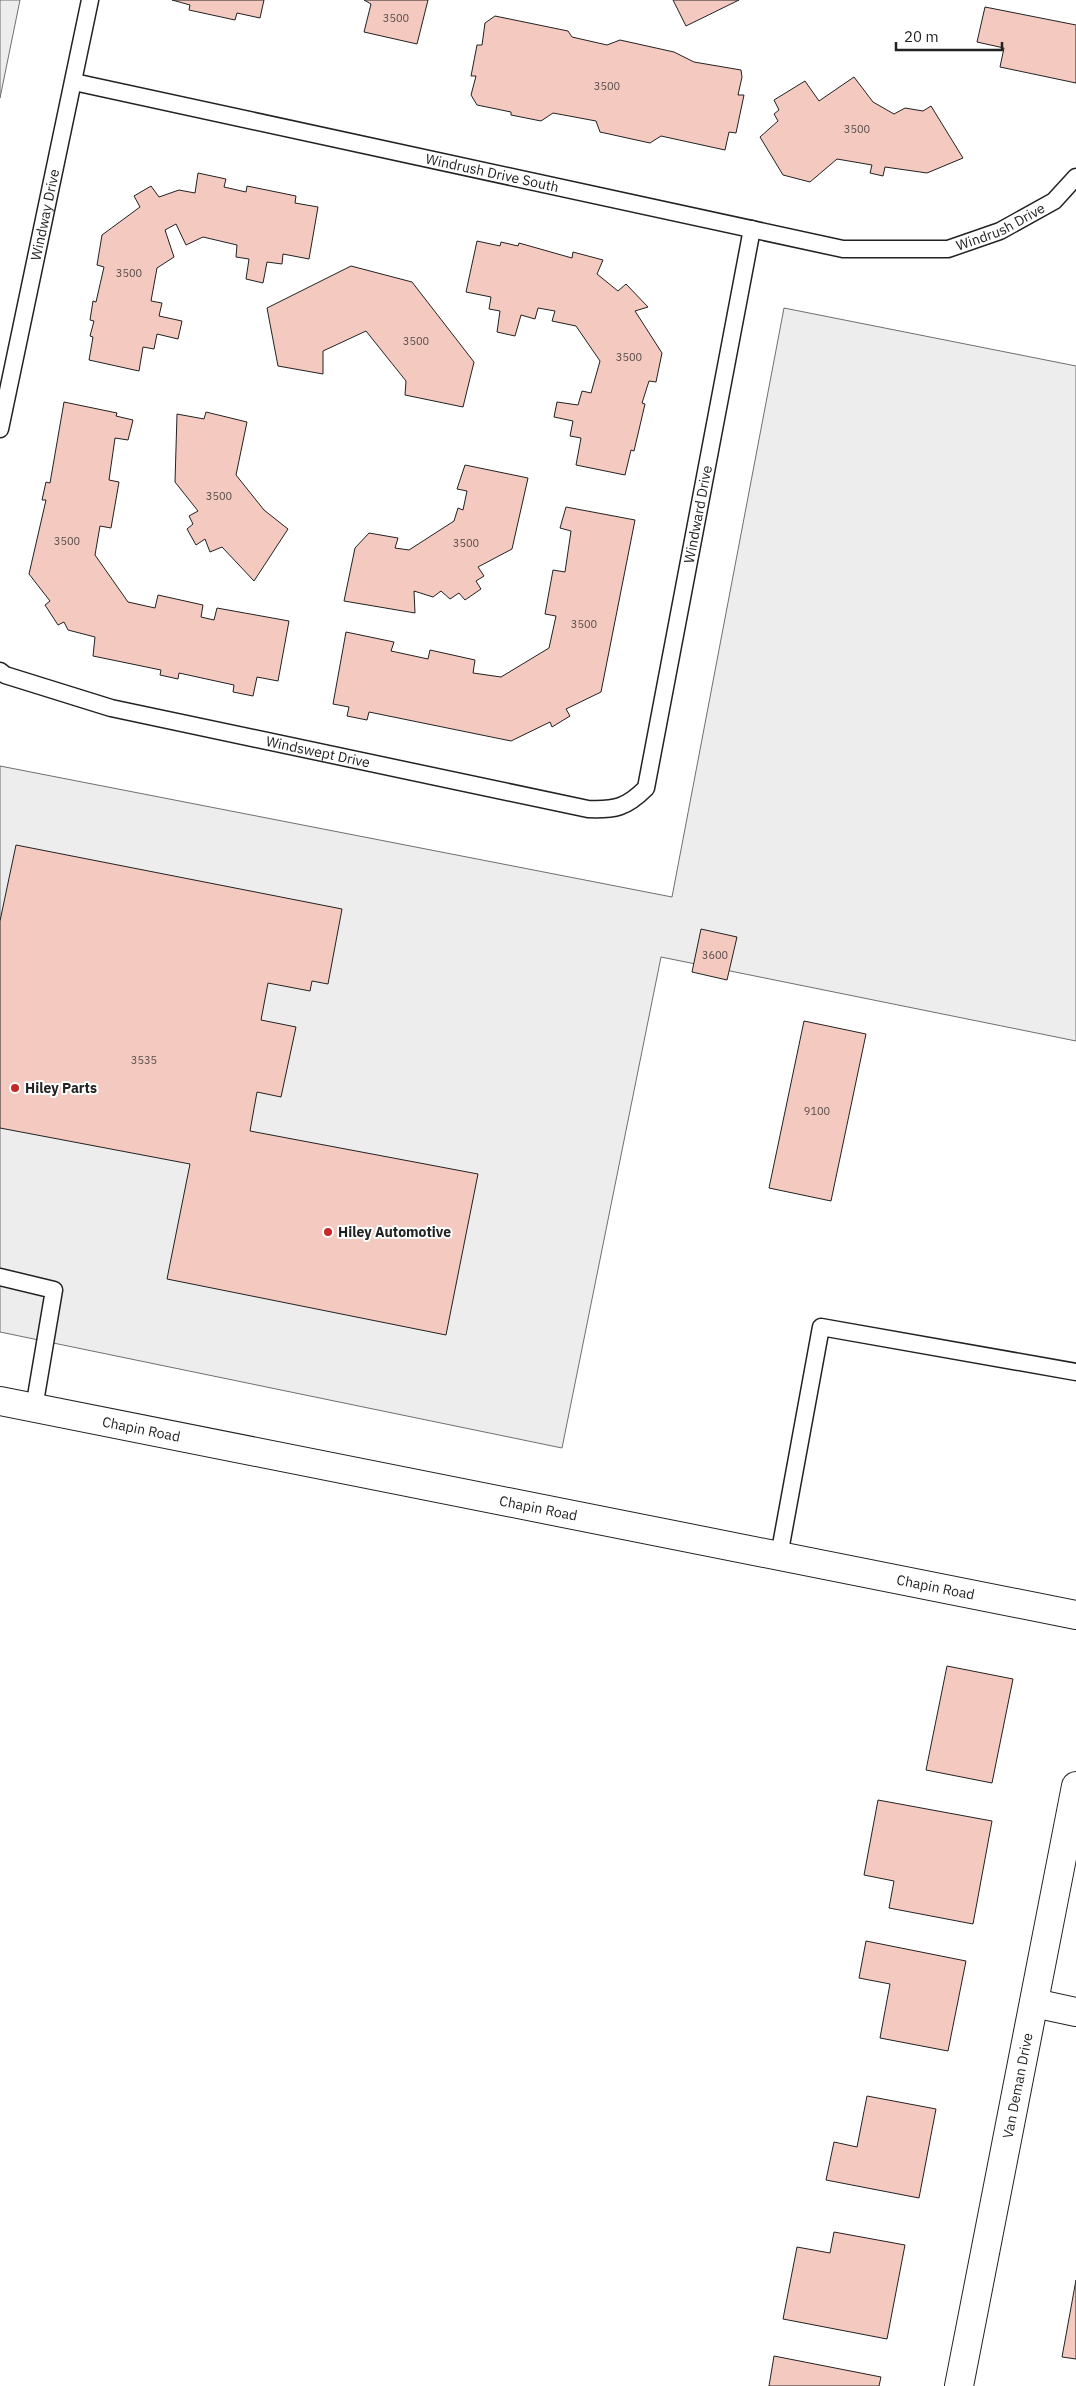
<svg xmlns="http://www.w3.org/2000/svg" width="1076" height="2386" viewBox="0 0 1076 2386" font-family="'IBM Plex Sans',sans-serif">
<rect width="100%" height="100%" fill="#fff"/>
<!-- parking -->
<path fill="#ededed" stroke="#6f6f6f" d="M0,0H20L0,98Z
M784,308L1076,366V1041L661,957L562,1448L0,1332V766L672,897Z"/>
<!-- building -->
<path fill="#f3c9c0" stroke="#222" d="M172,0H264L260,18L237,13L235,20L189,10L190,5Z
M364,0H428L417,44L364,32L371,4Z
M673,0H739L686,26Z
M985,7L1076,25V83L1000,67L1004,48L977,42Z
M495,16L568,31L572,37L607,45L620,40L674,52L694,62L741,70L742,77L738,95H744L736,133L729,132L725,150L661,136L650,143L600,132L596,121L553,113L541,121L511,115V112L477,105L471,95L476,76H471L477,45H482L485,23Z
M854,77L873,102L894,114L905,108L923,111L931,106L963,158L927,173L885,167L883,176L870,173L872,165L837,159L810,182L783,175L760,137L778,121L774,114L779,110L774,100L805,81L819,101Z
M198,173L226,179L224,187L246,192L247,186L296,196L295,203L318,207L309,259L283,254L282,264L267,262L263,283L246,279L249,259L236,257L237,245L203,237L186,245L176,224L165,230L174,257L157,268L151,301L162,303L159,316L182,321L178,339L157,334L154,349L143,347L139,371L89,360L93,337L90,336L94,321L90,320L93,301L96,302L104,267L97,265L102,235L140,207L134,196L151,186L159,197L179,190L195,193Z
M477,241L500,246L501,242L518,246L519,243L572,258L573,252L603,260L597,274L618,291L626,284L648,307L635,311L662,353L656,382L649,381L642,403L645,404L634,451L631,450L625,475L576,465L581,438L570,436L573,421L554,417L557,402L578,405L582,391L591,393L600,361L576,326L552,321L555,311L538,308L535,319L521,315L515,336L497,332L500,311L489,309L491,297L466,292Z
M351,266L412,282L474,362L463,407L405,395L406,381L366,331L323,351V374L278,366L267,308Z
M64,402L117,413L116,416L133,420L128,440L115,438L109,480L119,482L111,528L100,526L95,555L128,602L155,608L158,595L203,605L201,617L214,620L217,608L289,621L278,681L257,677L253,696L233,692L234,685L179,673L178,679L160,675L161,670L93,656L95,637L68,630L64,622L58,625L45,605L50,601L29,574L46,500H42L46,482L50,483Z
M206,412L247,422L236,475L264,510L288,529L254,581L222,547L210,552L205,539L196,545L187,529L193,524L189,516L198,511L175,482L177,414L204,419Z
M465,465L528,478L512,549L478,567L484,576L476,581L481,589L465,600L459,593L450,599L441,591L433,597L414,591L415,613L344,601L355,548L369,533L398,538L395,548L409,550L454,521L458,508L463,510L467,491L457,489Z
M566,507L635,520L601,692L566,709L570,716L552,727L550,722L511,741L369,712L367,720L347,716L349,707L333,704L346,632L394,642L391,651L428,659L430,650L475,660L473,673L501,677L549,648L556,616L545,614L553,570L565,572L571,531L560,528Z
M16,845L342,909L328,984L312,981L310,991L268,983L261,1020L296,1027L281,1097L257,1092L250,1131L478,1174L446,1335L167,1279L190,1164L0,1128V921Z
M701,929L737,937L727,980L692,972Z
M804,1021L866,1034L831,1201L769,1188Z
M947,1666L1013,1679L992,1783L926,1770Z
M878,1800L992,1821L973,1924L889,1908L894,1881L864,1875Z
M866,1941L966,1961L948,2051L880,2038L890,1984L859,1978Z
M867,2096L936,2109L919,2198L826,2180L834,2142L857,2147Z
M834,2232L905,2245L887,2339L783,2319L797,2247L830,2253Z
M1076,2280V2359L1062,2357Z
M774,2356L881,2377L879,2386H769Z"/>
<g fill="none" stroke-linecap="round" stroke-linejoin="round">
<defs>
<g id="lane">
<path id="s1" d="M74,82L843,249H948L1000,231L1054,201L1076,177"/>
<path id="s2" d="M0,429L90,0"/>
<path id="s3" d="M0,671L5,675L111,708L588,809C615,810 626,808 646,788L752,229"/>
<path d="M0,1277L54,1290L34,1408"/>
<path d="M779,1556L821,1327L1076,1372"/>
</g>
<g id="street">
<path d="M1034,2003L1076,2012"/>
<path id="s4" d="M959,2386L1076,1786"/>
</g>
<g id="secondary">
<path id="s5" d="M0,1401L1076,1615"/>
</g>
</defs>
<!-- lane casing -->
<use href="#lane" stroke="#222" stroke-width="19"/>
<!-- street casing -->
<use href="#street" stroke="#222" stroke-width="30"/>
<!-- secondary casing -->
<use href="#secondary" stroke="#222" stroke-width="30"/>
<!-- lane -->
<use href="#lane" stroke="#fff" stroke-width="16"/>
<!-- street -->
<use href="#street" stroke="#fff" stroke-width="28"/>
<!-- secondary -->
<use href="#secondary" stroke="#fff" stroke-width="28"/>
</g>
<!-- markers -->
<g fill="#c62828" stroke="#fff" stroke-width="2">
<circle cx="15" cy="1088" r="5"/>
<circle cx="328" cy="1232" r="5"/>
</g>
<g text-anchor="middle" dominant-baseline="central" stroke-width="4" stroke-linejoin="round" paint-order="stroke">
<!-- number labels -->
<g font-size="11" fill="#564c4a">
<text x="396" y="18">3500</text>
<text x="607" y="86">3500</text>
<text x="857" y="129">3500</text>
<text x="129" y="273">3500</text>
<text x="416" y="341">3500</text>
<text x="629" y="357">3500</text>
<text x="219" y="496">3500</text>
<text x="67" y="541">3500</text>
<text x="466" y="543">3500</text>
<text x="584" y="624">3500</text>
<text x="715" y="955">3600</text>
<text x="144" y="1060">3535</text>
<text x="817" y="1111">9100</text>
</g>
<!-- street labels -->
<g font-size="14" fill="#222" stroke="#fff">
<text stroke="none"><textPath href="#s1" startOffset="428">Windrush Drive South</textPath></text>
<text stroke="none"><textPath href="#s2" startOffset="219">Windway Drive</textPath></text>
<text stroke="none"><textPath href="#s1" startOffset="949">Windrush Drive</textPath></text>
<text stroke="none"><textPath href="#s3" startOffset="948">Windward Drive</textPath></text>
<text stroke="none"><textPath href="#s3" startOffset="329">Windswept Drive</textPath></text>
<text stroke="none"><textPath href="#s5" startOffset="144">Chapin Road</textPath></text>
<text stroke="none"><textPath href="#s5" startOffset="549">Chapin Road</textPath></text>
<text stroke="none"><textPath href="#s5" startOffset="954">Chapin Road</textPath></text>
<text stroke="none"><textPath href="#s4" startOffset="306">Van Deman Drive</textPath></text>
</g>
<!-- poi labels -->
<g font-size="14" font-weight="bold" fill="#222" stroke="#fff" text-anchor="start">
<text x="25" y="1088">Hiley Parts</text>
<text x="338" y="1232">Hiley Automotive</text>
</g>
</g>
<!-- scale -->
<path d="M896 42v8h106v-8" fill="none" stroke="#222222" stroke-width="2.5"/>
<text x="904" y="42" font-size="15" fill="#222222" stroke="#ffffff" stroke-width="4" paint-order="stroke">20 m</text>
</svg>
